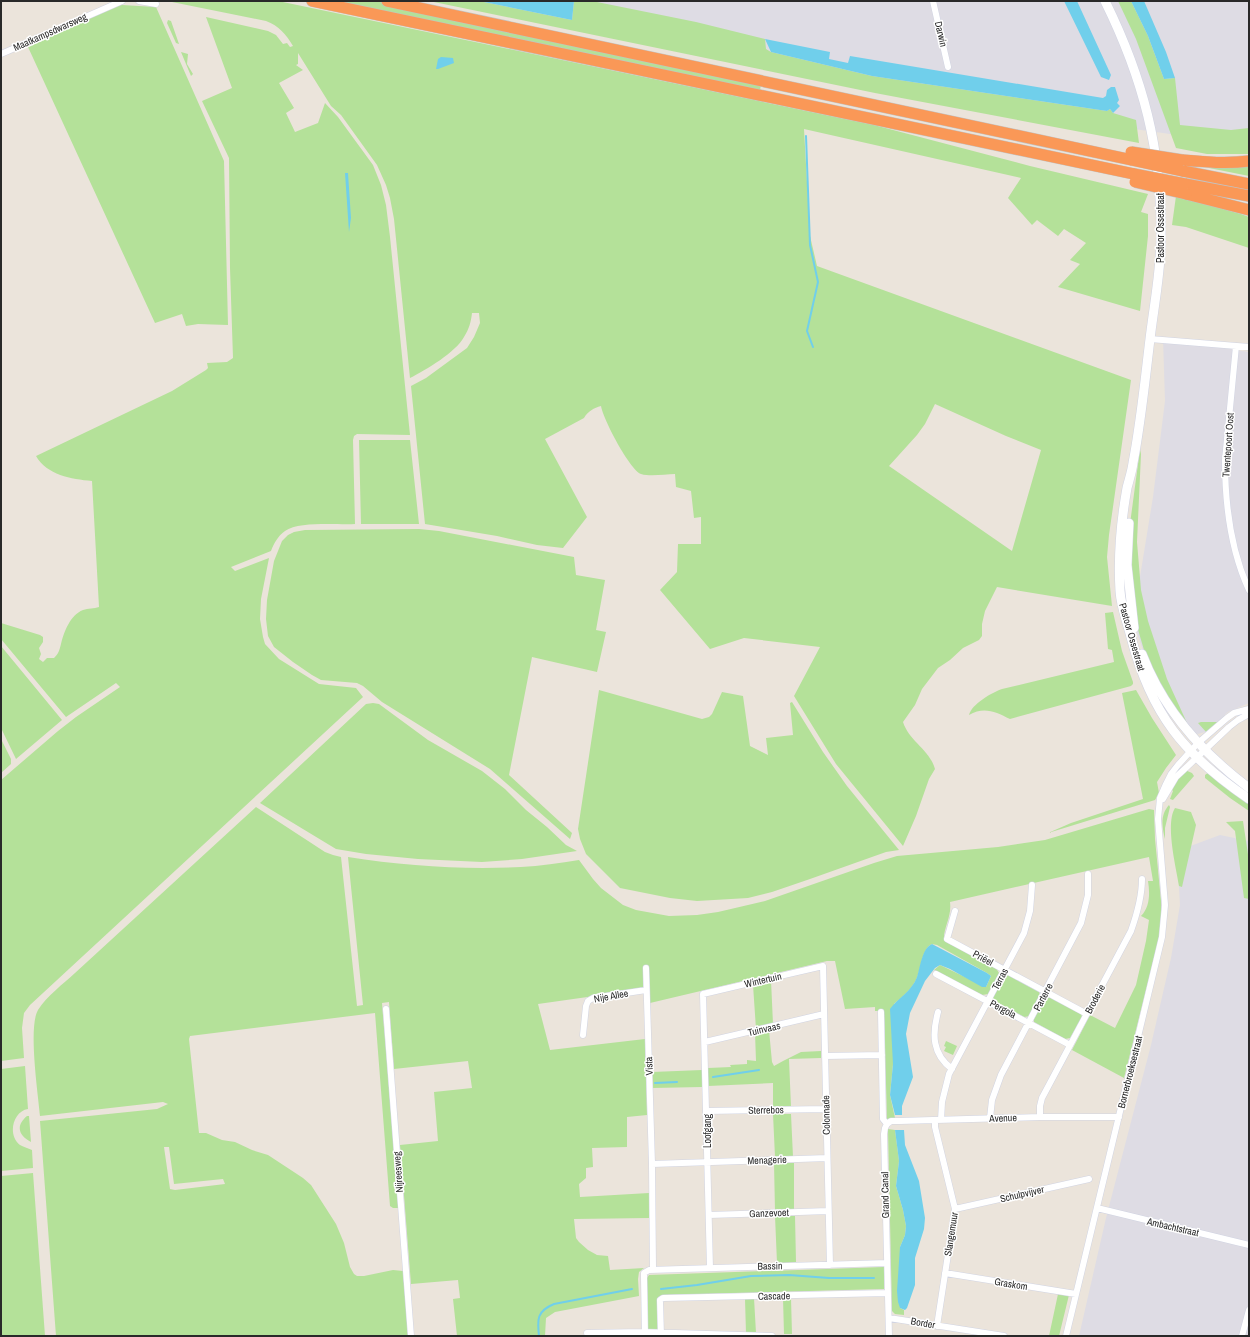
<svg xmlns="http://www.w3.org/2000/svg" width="1250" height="1337" viewBox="0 0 1250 1337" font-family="'Archivo Narrow',sans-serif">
<rect width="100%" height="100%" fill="#ebe4db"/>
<!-- industrial -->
<path fill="#dedce4" d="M472,1H1249V138L1213,140L1134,129Z
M1163,338L1249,352V703L1228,712L1208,731L1198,734L1193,732L1149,667L1131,616L1139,583L1153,497L1165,401Z
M1220,835L1249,841V1336H1079L1106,1218L1151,1045L1171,958L1180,905L1177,851Z"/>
<!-- green -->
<path fill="#b4e199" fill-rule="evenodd" d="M167,1H278L874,125L1030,166L1148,194L1141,212L1148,214V236L1140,311L1058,287L1080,264L1070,260L1086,243L1064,229L1058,236L1037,220L1032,225L1008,198L1021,178L804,129L810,236L817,266L1131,380L1109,535L1107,557L1112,606L997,587L985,611L982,624V636L979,640L963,648L950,660L938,668L922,689L915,705L903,722C909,741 930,750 935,769L929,779L916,816L903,846L836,764L794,696L820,647L744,638L710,649L660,590L677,572L678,544H701V517L694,518L691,491L676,487L675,474C665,474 651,477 641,474C630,470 603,419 601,406C594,408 588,411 584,418L545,439L587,517L563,548L537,545L497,536L425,524L411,386L426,378L467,348L474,337L480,323L479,313H472C471,322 469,329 464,337C456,352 426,370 410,378L394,219L390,198L386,185L377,165L341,115L331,106L298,53V64L296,65L303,70L279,83L294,108L286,113L295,132L318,123L325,103L338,117L373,165L381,185L386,205L390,237L410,435L357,434L354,436L353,440L355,524C337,525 299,521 285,531C278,536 274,543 271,551L231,567L235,571L269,558L261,599L260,619L263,637L265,644L279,659L319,684L356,688L363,697L30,1005L24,1013L22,1028L24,1058L1,1061V780L58,731L76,717L120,687L116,683L66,717L1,639V623L40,635L43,637V642L39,648L41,654L39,659L43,662L47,658H54C59,653 59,651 61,644C64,632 70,615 83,610C88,608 94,609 99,607L92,481C71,479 47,475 36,456L172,391L206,370L208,368L207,363L227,362L233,358L230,268L229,158L202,101L232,88L206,17L268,31L276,35L283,44L287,43L290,47L293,46C286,34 279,26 266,21ZM935,404L1006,436L1041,450L1012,551L889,466L917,435L925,424Z
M328,1H375L420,10L761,82L760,92Z
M429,1H479L572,20L574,1H592L696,22L765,39L766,49L771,52L872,76L1107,111L1110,109L1113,113L1136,120L1139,143L875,93Z
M1118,1H1131L1148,36L1164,79L1175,78L1180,125L1231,130L1249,128V154H1207L1176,148L1136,39Z
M122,5L156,7L224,161L228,325L198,324L186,326L182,314L155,323L28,47L115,6Z
M168,20L171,21L179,44L176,43L167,23Z
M181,52L188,54L187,64L193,74L191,76Z
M1210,167H1249V176L1209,168Z
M1176,196L1241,214L1249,217V248L1186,227L1172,225Z
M359,440H410L419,524H361Z
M1140,449L1141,454L1137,542L1141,590L1148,621L1167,679L1187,723L1167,697L1144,650L1134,616L1132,593L1130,524Z
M419,529L439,531L574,557L576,575L605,580L596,630L606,632L597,672L532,657L509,775L572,833L570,839L490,769L382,702L363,686L357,683L321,680L312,675L293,662L274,647L268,636L266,619L267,600L274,561L282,541L288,535L294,532L305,530Z
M1113,612L1122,651L1133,682V684L1131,686L1010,719C996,712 984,706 969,715C972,704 991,693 1002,689L1114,662L1112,650L1108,649L1105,613Z
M1,646L62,720L16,759L1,728Z
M599,690L702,719L709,717L712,714L722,692L743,696L750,746L768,755L766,738L793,735L790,703L792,702L823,752L847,786L899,850L886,852L810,879L772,892L748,898L697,901L670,898L620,888L586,854L580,839L578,829Z
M1136,690L1152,718L1176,755L1166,768L1157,782L1159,793L1155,800L1048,833L1071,823L1143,799L1122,693Z
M373,703L379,704L428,740L482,771L505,789L526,810L547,827L566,845L577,851L522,859L482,862L418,859L366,854L336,849L260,803L366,704Z
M1201,722H1218L1207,733L1198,723Z
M1,739L11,759V764L1,773Z
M1185,770L1192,773L1194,776L1173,800L1170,799L1173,791L1172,790L1175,782Z
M1209,772L1249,802V811L1230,798L1205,778V775Z
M1169,805L1170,807L1165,828V839C1162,827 1160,815 1169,805Z
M256,807L325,852L333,855L341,857L357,1006L363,1005L348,857C405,866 464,870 521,867C540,866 560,863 579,860L593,879L601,888L623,905L636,910L669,916L697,915L718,912L765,901L874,863L897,856L998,847L1045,840L1149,809L1154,810L1155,839L1161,901V930L1124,1078L1072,1050L1090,1015L1115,1028L1136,985L1146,941L1149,920L1141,916C1150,907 1150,893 1148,881H1153L1149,857L950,902C952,917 943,928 944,940L996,968L999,973L988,994L982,995L934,970L940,965L986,987L991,976L987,973L937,945L932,944C922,948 921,970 916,980C911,990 902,997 894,1004L893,1064L890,1095L895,1118L887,1119L884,1011H875V1007L845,1009L835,961H827L650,1003L643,968L644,989L538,1004L550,1050L645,1039L647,1115L627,1117V1147L592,1148L593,1167L586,1168V1178L579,1184L580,1197L649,1193V1218L574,1219L576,1238L579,1242L588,1250L597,1255L608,1256L610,1270L644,1268L639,1272L638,1279L639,1296L555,1312L546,1318L545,1336H457L453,1299L460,1298L458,1280L411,1284L400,1145L438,1141L434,1092L472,1088L468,1061L394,1069L389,1002L382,1003L399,1208H393L390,1206L375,1013L190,1036L189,1039L199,1133H206L222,1140L235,1142L252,1150L268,1155L303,1178L311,1185L336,1224L344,1243L350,1267L354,1274L357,1276H364L393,1270L403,1271L409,1336H56L40,1121L157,1109L168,1104L163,1102L40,1116C38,1093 28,1027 38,1010C47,996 63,984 75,973ZM164,1147H169L174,1184L223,1179L225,1184L175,1190L170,1189Z
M1175,808L1191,812L1196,825L1182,887L1179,886C1176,867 1165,824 1175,808Z
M1243,821L1249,861V899L1244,898L1235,831L1226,822Z
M1006,974L1039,992L1040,996L1030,1016L1024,1017L993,1000V997Z
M771,980L773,1024L756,1029L753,985Z
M1046,997L1051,998L1081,1013L1082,1017L1070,1038L1065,1039L1034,1022V1019Z
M769,1030L772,1062L774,1066L783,1061L801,1052L821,1051V1058L789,1059L791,1107L773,1108V1083L708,1086V1068L731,1067L730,1065L747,1064V1060L756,1061L755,1033Z
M946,1041L957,1046L953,1055L944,1051L946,1047L944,1046Z
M25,1066L28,1109C13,1111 7,1135 20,1145C23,1147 28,1148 32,1150L33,1168L1,1171V1069Z
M702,1070V1087L652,1088V1072Z
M773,1114H791L793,1157H775Z
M27,1116H29L31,1142C19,1136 15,1126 27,1116Z
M888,1129L895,1130L899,1161L896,1186L903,1210L906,1226L905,1235L900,1247V1308L904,1310V1315L895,1314L892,1311Z
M774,1163H794V1210L775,1211Z
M33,1173L45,1336H1V1176Z
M775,1216H795L796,1262L777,1263Z
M884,1267V1289L662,1295L659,1297L658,1299L659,1331L648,1330L647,1278L649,1275Z
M1058,1294L1069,1295L1059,1336H1049Z
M754,1298L756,1333H746L745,1299Z
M783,1298H791L792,1334H784Z"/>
<!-- water -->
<path fill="#70cfeb" d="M479,1H574L572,20Z
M1064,1H1077L1111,75L1109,80L1101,77Z
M1131,1H1144L1166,52L1175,78L1164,79L1148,36Z
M765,39L830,52L829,59L848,63L850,56L1103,98L1106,96L1107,90L1111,87H1115L1119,100L1117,103L1120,106L1113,113L1110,109L1107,111L872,76L771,52Z
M441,57L453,58L454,63L438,69H436L438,59Z
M345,173H348L351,218L349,232Z
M932,944L987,973L991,976L986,987H982L950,969L940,965L935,968L925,981L910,1013L906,1034L913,1077L902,1106V1115H895L890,1095L893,1064L890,1009C898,998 912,991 917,977C920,968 922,948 932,944Z
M895,1130H904L905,1145L919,1181L925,1218L924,1229L915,1258V1285L907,1308L905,1310L900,1308L898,1302L897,1291L900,1247L905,1235L906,1226L903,1210L896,1186L899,1161Z"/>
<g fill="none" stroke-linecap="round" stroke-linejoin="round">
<!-- stream -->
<path stroke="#70cfeb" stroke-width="2" d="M806,136L810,245L818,282L807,331L813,347
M713,1077L759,1070
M655,1083L677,1082
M661,1289L697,1285L751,1276L789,1275L829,1278H874
M539,1336C537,1319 537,1311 554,1304L632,1289"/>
<defs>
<path id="street" d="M139,1L156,4
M933,1L948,67
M1,54L122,1
M1150,339L1249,347
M1236,346L1225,460C1225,504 1230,549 1249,590
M1163,799L1176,777L1190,764L1229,727L1238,720L1249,714
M955,911L947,939L1087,1014
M646,968L652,1164L653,1269
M936,974L1070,1045
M386,1009L411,1336
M881,1012L883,1119L887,1124
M938,1012C932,1034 932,1054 952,1069
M583,1035L586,1006L588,1001L593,998L646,990
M705,1042L824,1014
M825,1056L882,1055
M707,1111L826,1109
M1040,1117V1106L1042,1098L1131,931C1137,914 1142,897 1142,879
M990,1118L992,1100L1001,1075L1081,923L1088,895V874
M935,1120V1127L955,1209L937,1326
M941,1120L942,1102L949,1074L1024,933L1030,911L1032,885
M887,1124L891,1121H899L1040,1117H1119
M887,1124L885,1128L884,1134L889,1336
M652,1164L827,1158
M1097,1208L1249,1245
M955,1209L1089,1179
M709,1215L828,1211
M710,1268L703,994L823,966L830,1265
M945,1273L1076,1294
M889,1318L1004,1336
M587,1333L642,1332L772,1336
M645,1336L644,1277V1273L649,1270L887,1263
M661,1336L660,1300L663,1298L888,1293
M1066,1336L1162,937L1165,905L1158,819L1160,798L1166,784L1171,774L1178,765L1198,743L1227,718L1234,713L1249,709
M1242,1336L1249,1310"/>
<path id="secondary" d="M1105,1C1143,78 1162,150 1161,237C1161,271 1154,305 1150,339C1145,380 1141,422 1133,463C1132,471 1129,480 1127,488C1121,521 1118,557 1120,591C1121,607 1127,621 1131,637C1151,714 1184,755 1249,799
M1129,523L1127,565L1134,628
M1142,654C1163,709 1202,753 1249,788"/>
<path id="highway" d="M312,1L1134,174
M387,1L1132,160
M1182,160C1205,162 1227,164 1249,161
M1183,171L1249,184
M1185,184L1249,196
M1186,194L1249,210"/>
</defs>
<!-- street casing -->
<use href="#street" stroke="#d1d4e2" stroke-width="7"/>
<!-- secondary casing -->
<use href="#secondary" stroke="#d1d4e2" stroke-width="10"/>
<!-- highway casing -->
<use href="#highway" stroke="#c3c3c3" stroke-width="12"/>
<!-- street -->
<use href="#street" stroke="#fff" stroke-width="6"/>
<!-- secondary -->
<use href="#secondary" stroke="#fff" stroke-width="9"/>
<!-- highway -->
<use href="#highway" stroke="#fa9857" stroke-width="11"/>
<defs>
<path id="highway-bridge" d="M1131,152L1182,160
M1132,160L1183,171
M1134,174L1185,184
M1135,182L1186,194"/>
</defs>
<!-- highway-bridge casing -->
<use href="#highway-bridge" stroke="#c3c3c3" stroke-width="12" stroke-linecap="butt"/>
<!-- highway-bridge -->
<use href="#highway-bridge" stroke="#fa9857" stroke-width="11"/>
</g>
<g text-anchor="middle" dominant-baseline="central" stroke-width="3" stroke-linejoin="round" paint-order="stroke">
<!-- street labels -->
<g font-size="10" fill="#292929" stroke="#fff">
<text transform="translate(50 32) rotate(-24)">Maatkampsdwarsweg</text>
<text transform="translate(941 34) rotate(77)">Darwin</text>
<text transform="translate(1160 228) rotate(-90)">Pastoor Ossestraat</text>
<text transform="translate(1228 445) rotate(-86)">Twentepoort Oost</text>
<text transform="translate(1132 637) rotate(74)">Pastoor Ossestraat</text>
<text transform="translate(983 958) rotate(28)">Priëel</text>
<text transform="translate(1000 979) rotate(-62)">Terras</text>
<text transform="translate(763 980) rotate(-13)">Wintertuin</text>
<text transform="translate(611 996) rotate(-10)">Nije Allee</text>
<text transform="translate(1043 997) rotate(-62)">Parterre</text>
<text transform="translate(1095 999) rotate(-62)">Broderie</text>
<text transform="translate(1003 1009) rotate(28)">Pergola</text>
<text transform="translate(764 1029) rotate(-13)">Tuinvaas</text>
<text transform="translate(649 1066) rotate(-92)">Vista</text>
<text transform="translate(1130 1072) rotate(-76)">Bornerbroeksestraat</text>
<text transform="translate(766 1110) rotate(-1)">Sterrebos</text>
<text transform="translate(826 1115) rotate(-91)">Colonnade</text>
<text transform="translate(1003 1118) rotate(-2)">Avenue</text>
<text transform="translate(707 1131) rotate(-90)">Loofgang</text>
<text transform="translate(767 1160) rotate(-2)">Menagerie</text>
<text transform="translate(398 1172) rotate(-94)">Nijreesweg</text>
<text transform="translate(1022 1194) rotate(-13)">Schulpvijver</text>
<text transform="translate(885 1195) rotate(-91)">Grand Canal</text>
<text transform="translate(769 1213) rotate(-2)">Ganzevoet</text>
<text transform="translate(1173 1227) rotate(13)">Ambachtstraat</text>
<text transform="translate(951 1234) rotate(-81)">Slangemuur</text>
<text transform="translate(770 1266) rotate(-1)">Bassin</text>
<text transform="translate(1011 1284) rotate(9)">Graskom</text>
<text transform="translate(774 1296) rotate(-1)">Cascade</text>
<text transform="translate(923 1323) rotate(10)">Border</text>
</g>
</g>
<!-- border -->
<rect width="1250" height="1337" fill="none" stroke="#292929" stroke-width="4"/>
</svg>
